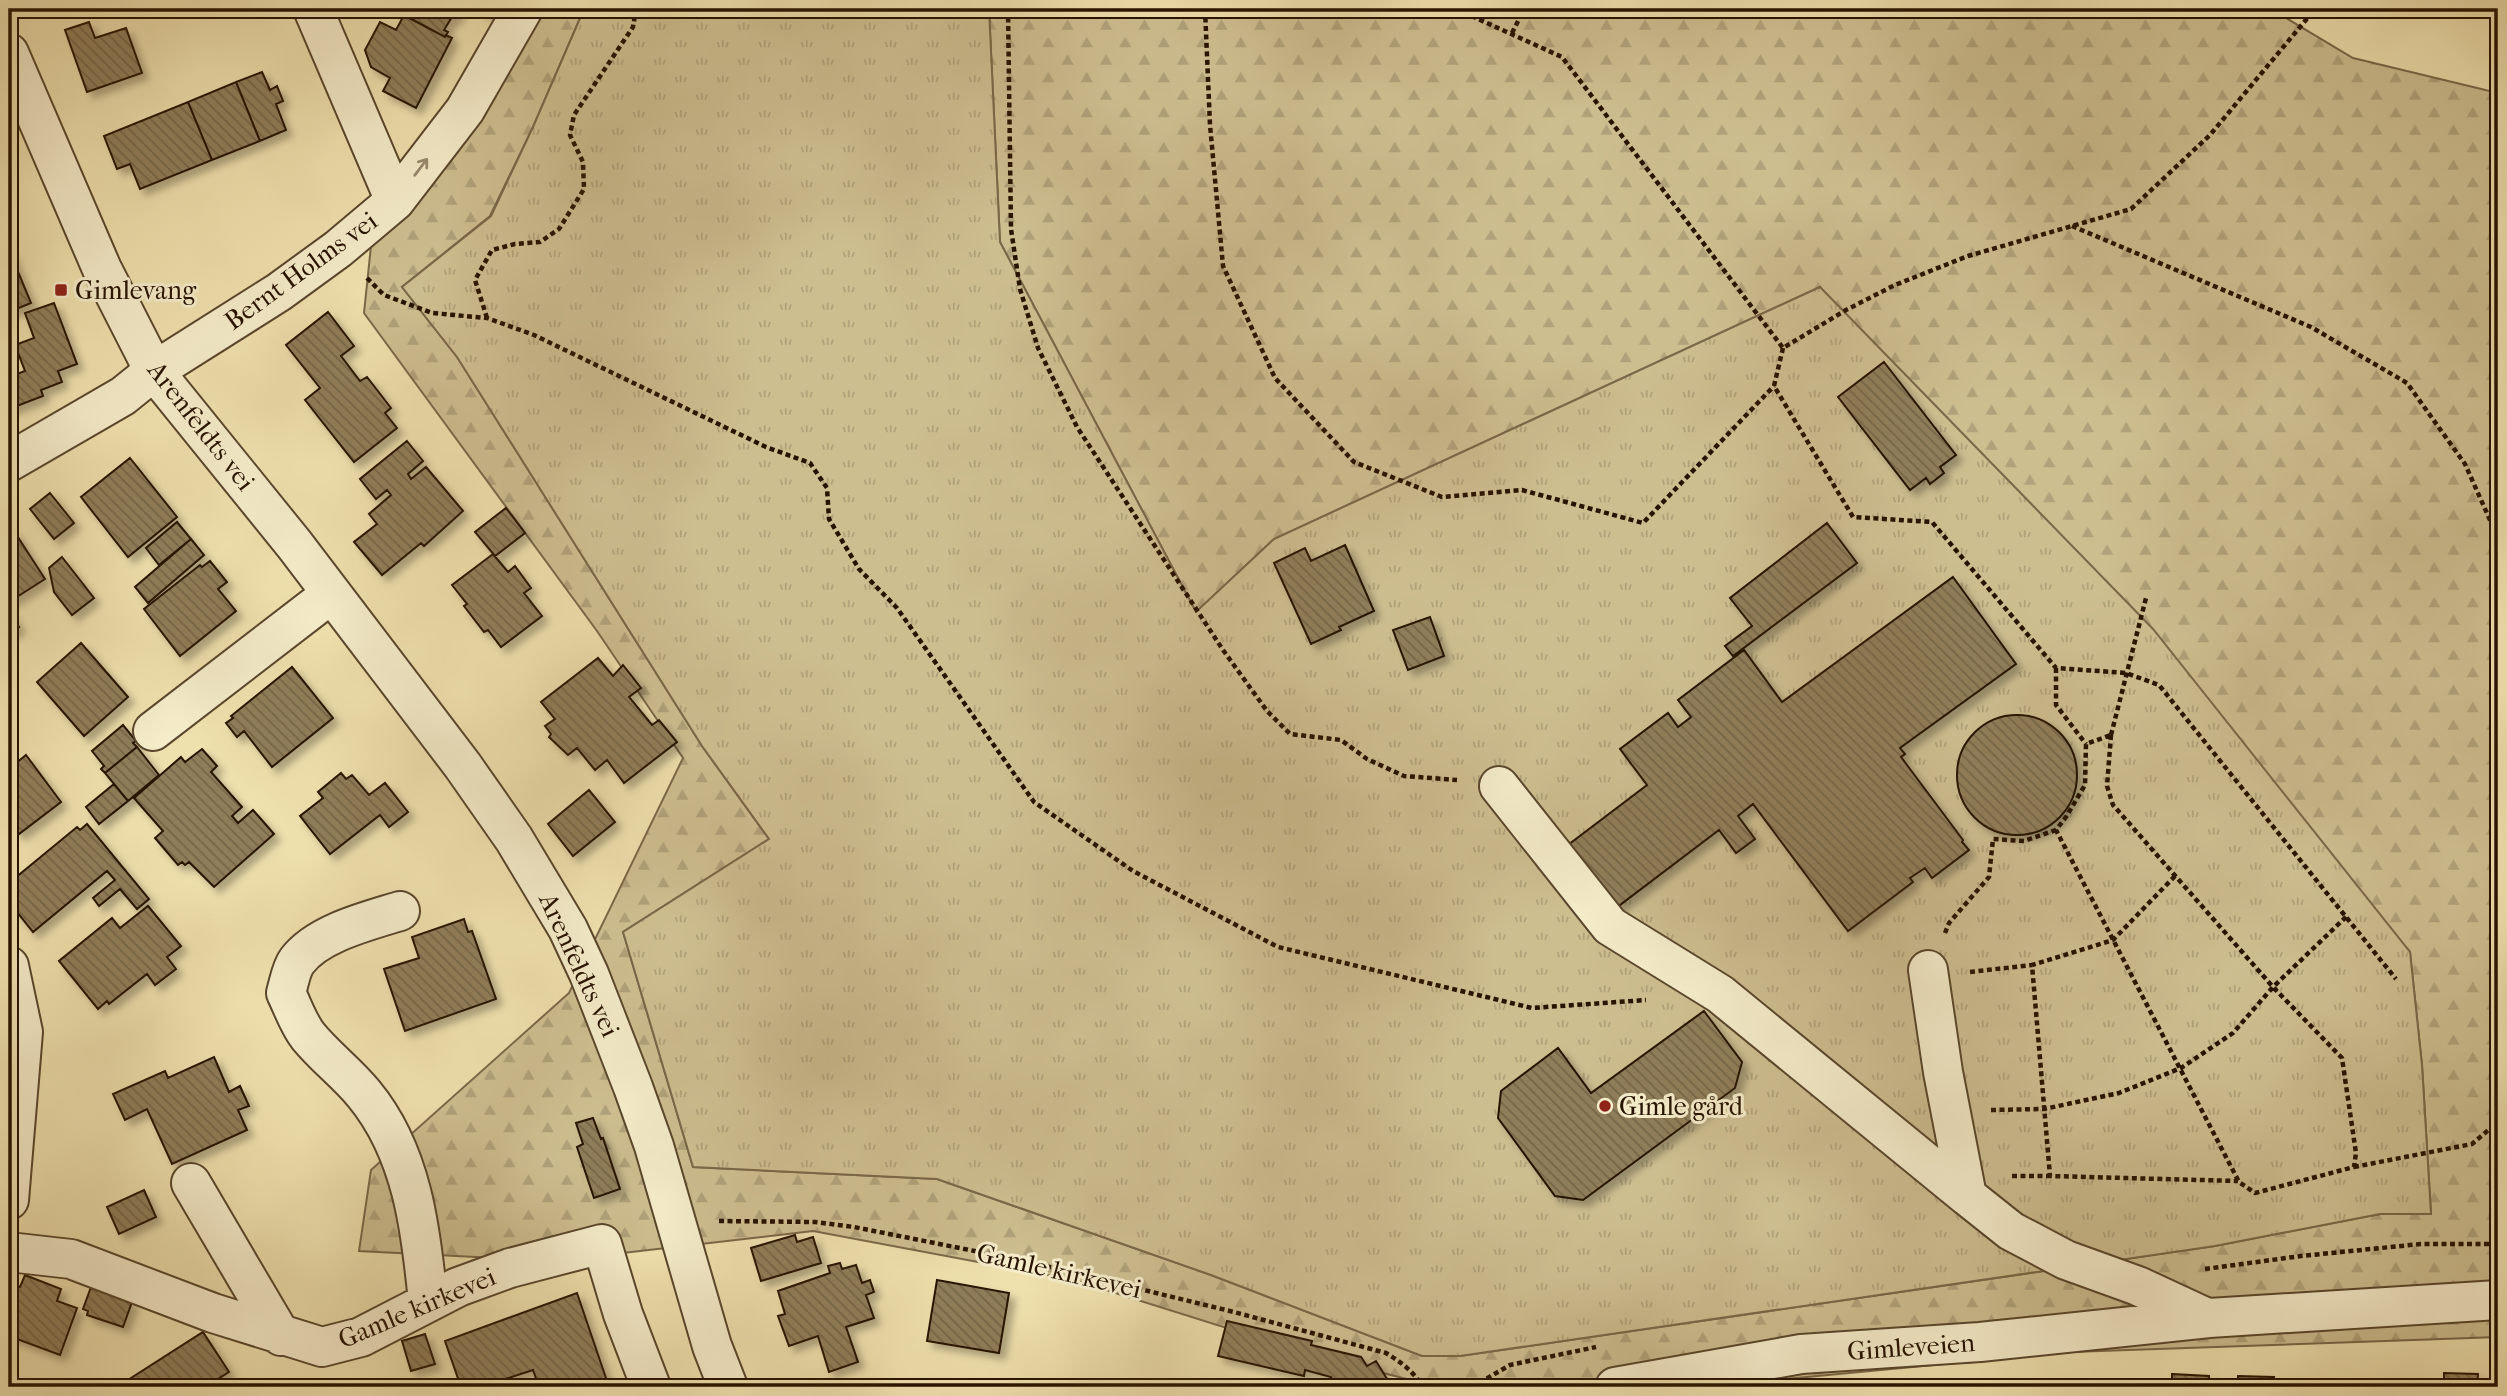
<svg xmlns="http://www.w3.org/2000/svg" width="2507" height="1396" viewBox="0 0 2507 1396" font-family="'IM FELL French Canon',serif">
<defs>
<pattern id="forest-firs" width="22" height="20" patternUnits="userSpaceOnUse" patternTransform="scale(1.75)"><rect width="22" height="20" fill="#cdbe90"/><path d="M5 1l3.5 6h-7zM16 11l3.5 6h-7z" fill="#b0a27a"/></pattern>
<pattern id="park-tufts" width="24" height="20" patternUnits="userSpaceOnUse" patternTransform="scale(1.75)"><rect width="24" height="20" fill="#cdbe90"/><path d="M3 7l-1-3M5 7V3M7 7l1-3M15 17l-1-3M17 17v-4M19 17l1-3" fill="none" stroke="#b0a27a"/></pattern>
<pattern id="building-back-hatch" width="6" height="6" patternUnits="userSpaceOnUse" patternTransform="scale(1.75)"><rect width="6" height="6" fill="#8f7e5a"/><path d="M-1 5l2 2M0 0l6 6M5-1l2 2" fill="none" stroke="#756648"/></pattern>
<filter id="shadow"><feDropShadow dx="6" dy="6" stdDeviation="3.5" flood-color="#0004"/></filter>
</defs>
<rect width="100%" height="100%" fill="#efe1ae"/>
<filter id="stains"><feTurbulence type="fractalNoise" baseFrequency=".00286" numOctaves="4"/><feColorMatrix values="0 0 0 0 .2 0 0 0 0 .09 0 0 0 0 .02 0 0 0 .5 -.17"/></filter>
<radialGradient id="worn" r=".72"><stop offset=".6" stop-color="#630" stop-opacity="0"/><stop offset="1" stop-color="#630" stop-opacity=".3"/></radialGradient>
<!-- forest -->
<path fill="url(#forest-firs)" stroke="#7a6848" stroke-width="2" d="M524,9H584L533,127L490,216L402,287L457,357L702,746L769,839L623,932L693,1167L937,1179L1211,1275L1422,1356H1460L2215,1246L2380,1214L2431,1213L2422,1065L2410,952L1820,287L1274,539L1196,612L1000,242L989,9H2271L2353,58L2498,93V1337L2071,1352L1700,1387H1438L1316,1356L1074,1280L813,1231L553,1261L359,1251L371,1170L569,993L683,758L597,631L364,313L374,217Z"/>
<!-- park -->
<path fill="url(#park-tufts)" stroke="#7a6848" stroke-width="2" d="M584,9H989L1000,242L1196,612L1274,539L1820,287L2153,629L2410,952L2422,1065L2431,1214H2380L2215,1246L1460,1356H1422L1211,1275L937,1179L693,1167L623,932L769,839L702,746L457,357L402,287L491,216L533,127Z"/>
<!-- building -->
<path fill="url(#building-back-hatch)" stroke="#271300" stroke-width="2" filter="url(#shadow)" d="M392,9H460L455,18L452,17L444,30L448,32L445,37Z
M478,9H498L494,17Z
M404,15L445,37L446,35L452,38L416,108L383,91L390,78L371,67L365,50L380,22L396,30Z
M89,22L95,38L126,28L142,73L87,92L65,30Z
M262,72L270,90L277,86L283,101L276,104L286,130L260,141L236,82Z
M236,82L260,141L212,160L188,102Z
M188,102L212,160L140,189L130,164L117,169L104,136Z
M9,250L31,303L9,312Z
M54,303L77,364L58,371L62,382L41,390L43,396L9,409V377L25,371L15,345L34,338L25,313Z
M328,312L354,346L341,356L360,381L367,377L391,408L385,413L397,428L354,462L305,400L320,388L286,345Z
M1884,362L1956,455L1940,467L1944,473L1930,484L1926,478L1910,490L1838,397Z
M407,441L423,461L408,474L411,479L426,467L463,511L424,546L421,543L382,575L354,542L377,524L369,514L391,495L387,490L376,499L360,479Z
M130,458L177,517L128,557L81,497Z
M50,493L74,523L54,539L30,509Z
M506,508L525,533L495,556L475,532Z
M177,522L191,539L159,565L146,548Z
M1827,523L1857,563L1733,656L1725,646L1752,626L1730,598Z
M14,531L45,579L9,602V534Z
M191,539L204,555L148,603L135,587Z
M1345,545L1374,611L1339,627L1341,630L1311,644L1274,563L1305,548L1311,561Z
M493,554L508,572L515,566L531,588L524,593L542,616L501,647L488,630L484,632L464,606L467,604L452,585Z
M62,557L94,598L72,615L54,592L49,568Z
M210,561L227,582L218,589L236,611L180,656L144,609L200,565L202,567Z
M1953,577L2016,664L1900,748L1905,754L1901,757L1963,840L1962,842L1969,850L1932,878L1925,868L1910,878L1913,882L1848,931L1753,804L1738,816L1755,839L1736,853L1719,830L1616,908L1568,845L1647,785L1620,749L1668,713L1678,727L1691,717L1678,700L1744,650L1782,702Z
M9,611L19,627L9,634Z
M1430,617L1444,656L1408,670L1393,630Z
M81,643L128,697L84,736L37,682Z
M598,658L613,676L623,665L641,688L629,697L652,725L659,720L677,742L624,783L607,760L595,770L577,748L568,755L549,737L551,734L545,726L555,719L541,702Z
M292,667L333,718L272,767L244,731L237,737L226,723L233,718L231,716Z
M1957 775a60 60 0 1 1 120 0a60 60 0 1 1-120 0Z
M123,725L136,741L133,743L137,747L105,773L101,769L104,766L92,751Z
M137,747L159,775L128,801L105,773Z
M202,749L217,766L211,772L242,807L232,816L238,823L253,810L274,834L214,887L189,862L185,865L182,862L178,865L155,838L163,831L134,798L181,757L185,762Z
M26,755L61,802L19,834L9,822V756L15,764Z
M341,773L346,779L352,775L369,795L385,783L408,812L389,827L380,815L330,854L300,816L323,798L318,792Z
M114,784L128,801L99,824L86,807Z
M589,790L615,822L573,856L548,824Z
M87,824L149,899L137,909L120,889L99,906L93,898L115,880L107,871L33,932L9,902V883L77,827L80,830Z
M148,906L181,946L167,957L176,969L155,985L147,974L109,1004L107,1001L98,1009L59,961L112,918L120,928Z
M464,919L468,932L472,931L496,999L405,1031L384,969L419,958L412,937Z
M1704,1011L1742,1062L1735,1088L1583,1200L1555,1196L1498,1118L1501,1091L1558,1048L1591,1093Z
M214,1057L229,1092L240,1086L249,1106L238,1110L247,1130L172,1164L147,1109L125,1120L113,1094L165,1071L168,1078Z
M593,1118L601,1139L603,1138L620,1189L594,1198L577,1147L583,1144L576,1123Z
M144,1190L156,1217L119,1234L107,1207Z
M795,1235L797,1242L813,1237L821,1263L761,1281L751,1248Z
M840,1263L842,1269L856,1265L862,1283L870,1280L874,1292L866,1295L874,1318L846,1327L858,1362L829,1372L818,1336L789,1346L778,1316L785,1314L778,1291L830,1273L828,1266Z
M25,1275L61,1289L57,1301L77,1308L60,1355L9,1336V1283L20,1287Z
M937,1280L1009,1293L999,1353L927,1341Z
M91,1287L132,1302L123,1327L87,1315L88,1311L83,1309Z
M577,1293L607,1381L589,1387H539L533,1370L481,1387H461L445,1341Z
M1227,1321L1312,1341L1311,1345L1361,1357L1367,1366L1376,1361L1392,1387H1332L1336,1385L1331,1377L1305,1370L1304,1376L1218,1356Z
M203,1332L229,1372L205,1387H117Z
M425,1334L435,1364L411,1371L402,1341Z
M2444,1373L2478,1374L2477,1387H2488H2442L2444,1386Z
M2172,1374L2209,1376V1385L2238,1386V1376L2274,1377L2273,1387H2142V1383L2172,1384Z"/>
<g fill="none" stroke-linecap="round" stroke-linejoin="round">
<defs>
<path id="minor" d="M313,9L395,201
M9,53L102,269L154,371L294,544L463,766L514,839L568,929L589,974L633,1087L654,1146L712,1346L728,1387
M9,462L123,396L154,371L279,292L338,249L395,201L465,110L523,9
M153,731L331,594
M1499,786L1610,926L1720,994L1967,1196
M400,911C368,921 318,933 297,961C291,969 289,983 286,993C293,1007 298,1023 308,1036C325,1057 347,1073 364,1094C412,1152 421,1229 428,1302
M9,966L23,1032L9,1200
M1928,970L1943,1072L1967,1196L2011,1231L2066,1260L2138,1286L2207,1318
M191,1183L281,1336
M9,1252L71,1259L213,1313L322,1347L361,1337L458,1287L510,1268L602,1244L623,1314L651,1387
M1615,1387L1801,1354L1980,1342L2209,1318L2498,1300"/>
</defs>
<!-- minor casing -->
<use href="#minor" stroke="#59462c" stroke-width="42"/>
<!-- path -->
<path stroke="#271300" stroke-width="4.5" stroke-dasharray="5 3.5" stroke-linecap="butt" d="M1008,9L1011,229L1020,289L1038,348L1077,427L1223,650L1267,711L1290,734L1341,740L1367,759L1404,776L1457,780
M1205,9L1210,125L1223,266L1275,378L1354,462L1442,497L1522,490L1643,523L1774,386
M1456,9L1562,57L1783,348L1846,310L1895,285L1968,256L2131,209L2210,135L2315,9
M1512,33L1524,9
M2072,226L2311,327L2407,383L2465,464L2498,538
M367,278L384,295L432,313L487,318L534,335L766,447L810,463L827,488L829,519L859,569L897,608L1034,802L1133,871L1278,947L1532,1008L1646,1000
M487,318L475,280L492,250L515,244L540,242L559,229L584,189L583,162L570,135L574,115L633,27L636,9
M1783,348L1774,386L1853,517L1932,522L2056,668L2126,673L2159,685L2396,979
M2056,668V705L2086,744
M2111,735L2107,786L2113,805L2273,987L2342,1058L2356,1153L2354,1167L2255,1193L2239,1182L2056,830L2066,817L2085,785L2086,744Z
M2111,735L2146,598
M2175,876L2113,940L2032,965L2050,1176L2238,1181
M1945,933L1949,923L1989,877L1993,839L2024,841L2056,830
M1970,972L2032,965
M1991,1110L2044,1109L2119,1093L2181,1068L2233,1033L2273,987L2347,916
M2354,1167L2472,1144L2498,1122
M2012,1176H2050
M719,1221L815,1222L854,1227L1025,1261L1234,1312L1386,1353C1401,1362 1414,1372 1423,1387
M2205,1269L2301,1256L2421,1244H2498
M1472,1387L1510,1365L1596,1347"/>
<!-- minor -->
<use href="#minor" stroke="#f5ecca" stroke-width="38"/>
</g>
<!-- one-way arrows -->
<defs><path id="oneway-shaft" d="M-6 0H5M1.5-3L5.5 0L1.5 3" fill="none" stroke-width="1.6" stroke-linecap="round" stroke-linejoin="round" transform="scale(1.75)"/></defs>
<use stroke="#988a6f" href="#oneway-shaft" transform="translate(421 167) rotate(-53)"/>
<!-- markers -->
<g fill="#8f2418" stroke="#f5ecca" stroke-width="2.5">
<rect x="54" y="283" width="14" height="14" rx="3.5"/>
<circle cx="1605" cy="1106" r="7"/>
</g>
<g text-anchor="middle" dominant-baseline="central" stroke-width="6" stroke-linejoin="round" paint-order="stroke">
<!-- street labels -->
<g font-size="26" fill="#271300" stroke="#f5ecca">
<text transform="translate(301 271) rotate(-36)">Bernt Holms vei</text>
<text transform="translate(201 426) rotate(52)">Arenfeldts vei</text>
<text transform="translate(579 965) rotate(65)">Arenfeldts vei</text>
<text transform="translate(1059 1271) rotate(13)">Gamle kirkevei</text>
<text transform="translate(417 1308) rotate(-23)">Gamle kirkevei</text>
<text transform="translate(1911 1347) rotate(-4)">Gimleveien</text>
</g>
<!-- poi labels -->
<g font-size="26" fill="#271300" stroke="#f5ecca" text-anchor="start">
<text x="75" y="290">Gimlevang</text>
<text x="1619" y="1106">Gimle gård</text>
</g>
</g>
<!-- margin -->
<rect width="2507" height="1396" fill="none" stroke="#efe1ae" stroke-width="35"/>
<rect x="10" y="10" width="2486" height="1375" fill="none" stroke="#271300" stroke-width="3.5"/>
<rect x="18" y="18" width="2472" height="1361" fill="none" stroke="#271300" stroke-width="2"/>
<rect width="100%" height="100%" filter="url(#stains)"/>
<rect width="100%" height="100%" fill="url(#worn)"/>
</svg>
